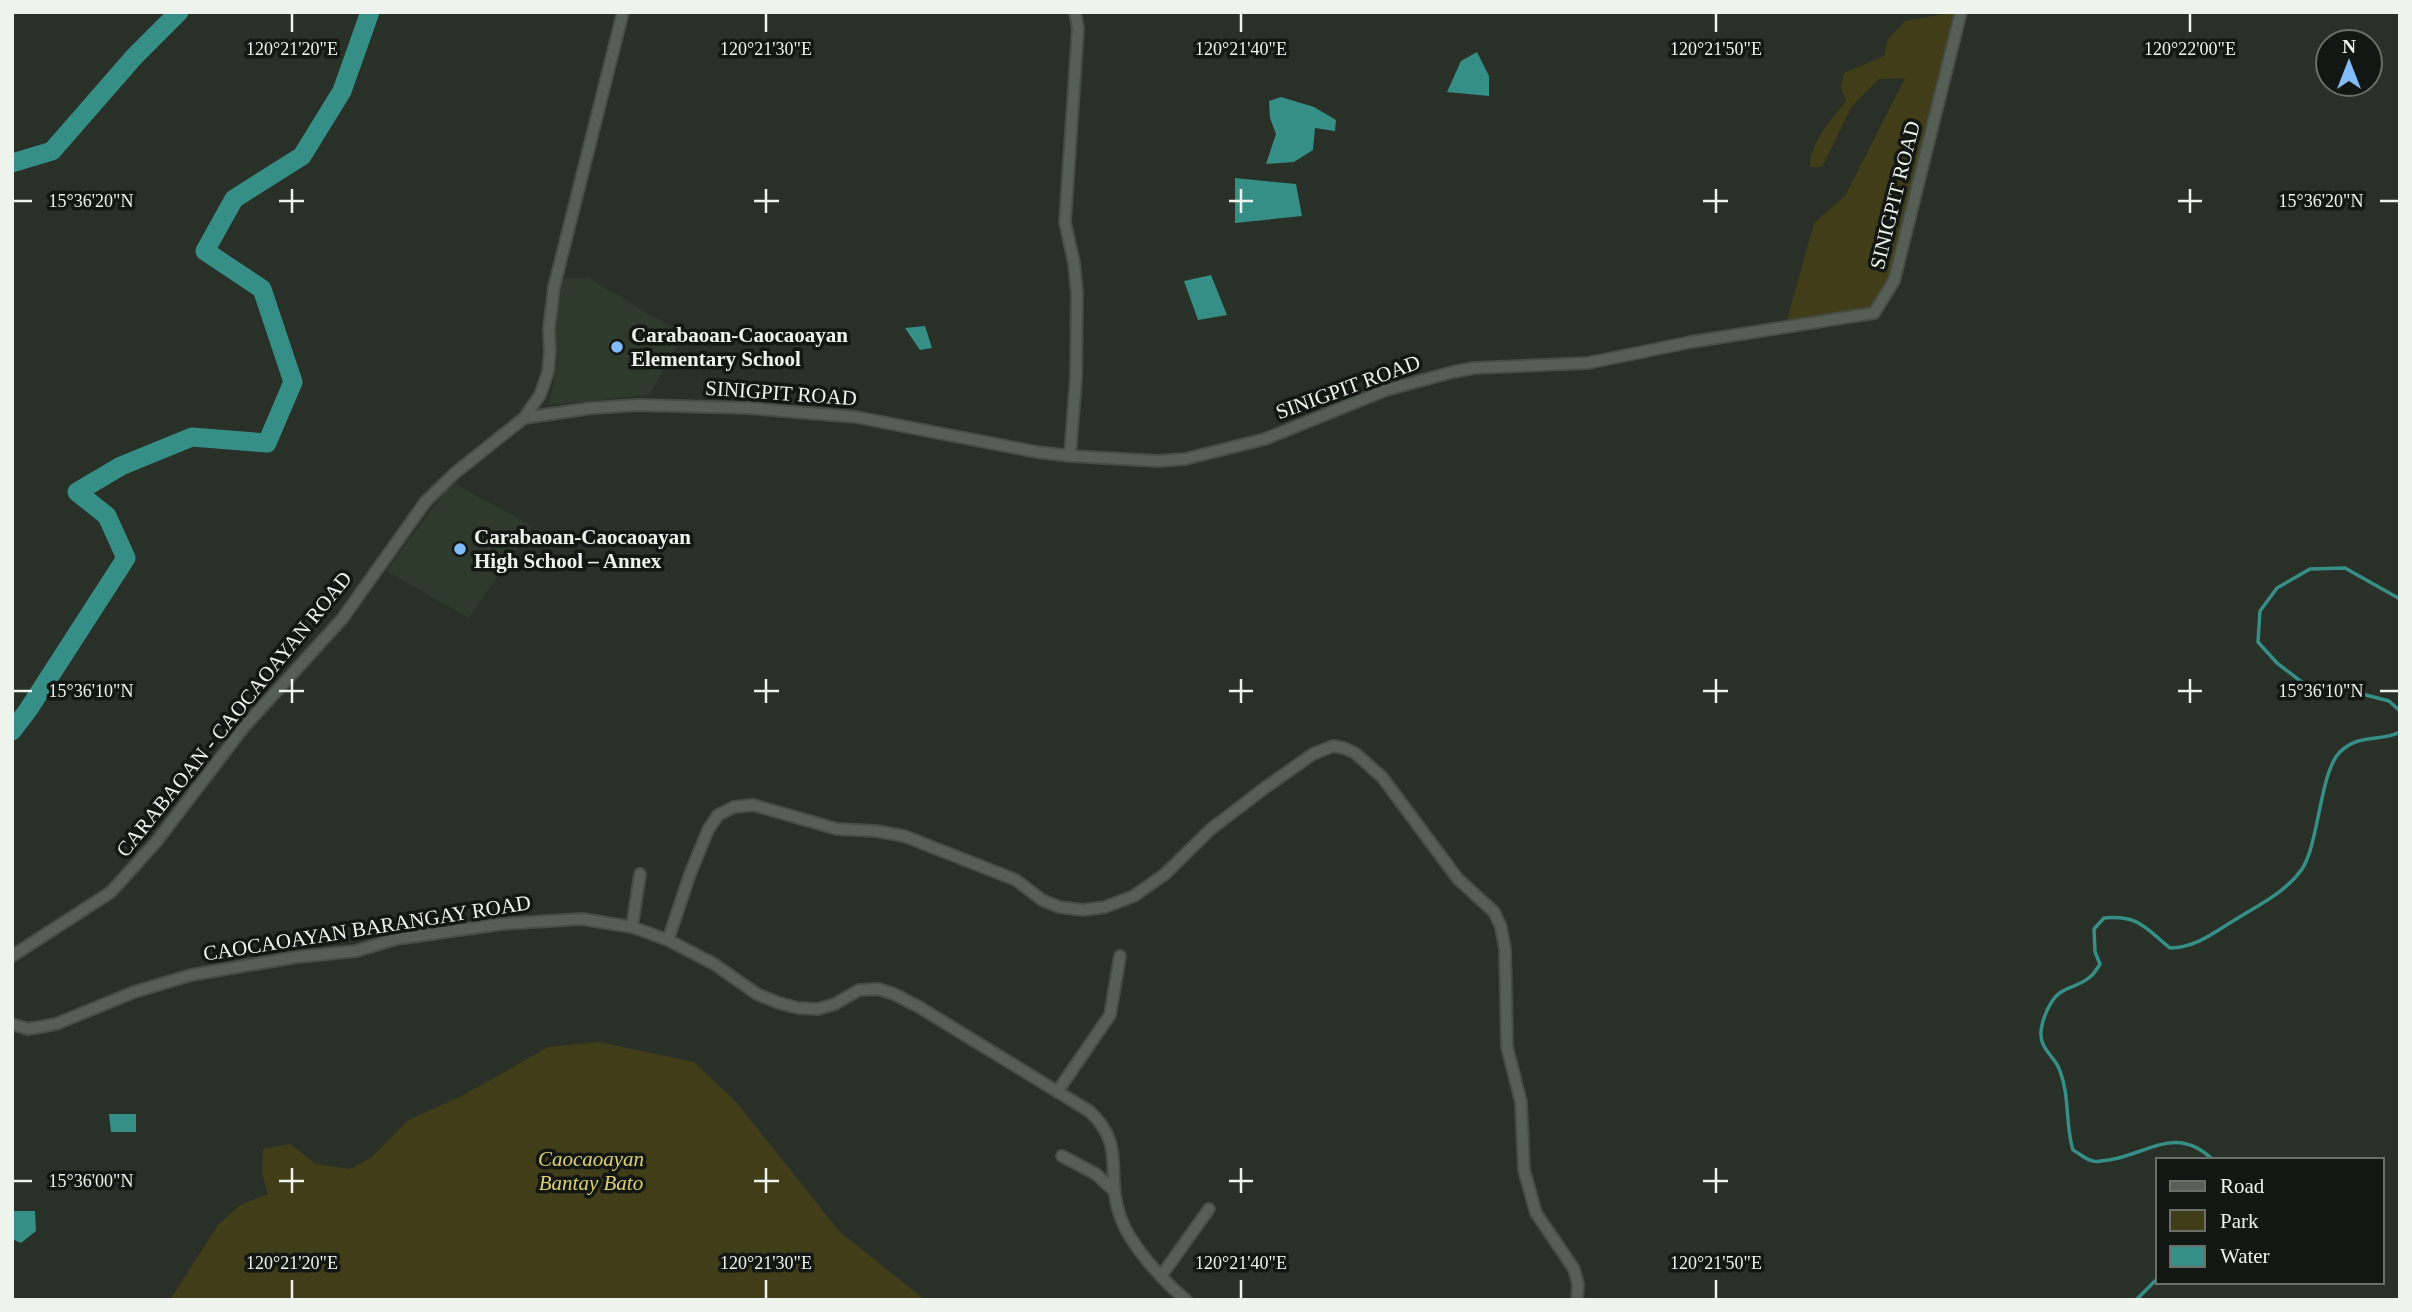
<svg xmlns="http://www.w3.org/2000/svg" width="2412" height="1312" viewBox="0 0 2412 1312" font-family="Georgia,serif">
<rect width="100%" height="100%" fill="#283027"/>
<!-- built -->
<path fill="#2d3a2c" d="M563,278H589L684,335L649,395L549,405L558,360L555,324Z
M452,482L532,526L469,618L386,571Z"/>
<!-- green -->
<path fill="#423d19" d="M1957,12L1892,280L1871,311L1786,324L1814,223L1845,196L1905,78L1879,79L1852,106L1822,167H1810C1810,142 1831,120 1846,101L1841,87L1844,73L1884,56L1888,40L1905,21Z
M599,1042L694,1062L737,1103L839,1231L925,1300H170L218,1225L240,1205L268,1194L262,1173L263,1149L290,1144L316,1164L350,1169L372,1157L408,1120L462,1096L548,1047Z"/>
<!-- water -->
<path fill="#368f87" d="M1477,52L1489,76V96L1447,92L1461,61Z
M1281,97L1314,107L1336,120L1335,131L1315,128L1313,150L1294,162L1266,164L1276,134L1270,118L1269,101Z
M1235,178L1296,184L1302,216L1235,223Z
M1211,275L1227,315L1198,320L1184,281Z
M925,326L932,348L920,350L905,328Z
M109,1114H136V1132H111Z
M12,1211H35L36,1231L21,1243L12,1239Z"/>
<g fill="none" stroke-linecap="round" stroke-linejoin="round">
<!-- stream -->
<path stroke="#368f87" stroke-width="3.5" d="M2400,599L2345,568L2310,569L2277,588L2260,611L2258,642L2277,663L2307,686L2343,689L2389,701L2400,711
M2213,1160C2176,1124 2148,1154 2109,1160C2104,1160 2097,1163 2093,1161C2086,1160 2079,1153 2073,1150C2065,1124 2070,1097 2060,1071C2056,1057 2040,1050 2041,1033C2041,1024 2046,1011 2051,1003C2062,985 2076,989 2090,977C2094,974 2097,969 2100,964L2095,952L2094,929L2104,918C2140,915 2145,928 2170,948C2198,947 2214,932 2238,918C2259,905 2287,891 2302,869C2319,844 2320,771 2340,752C2359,733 2381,742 2400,732
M2136,1300L2158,1278"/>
<!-- river -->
<path stroke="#368f87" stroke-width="19" d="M12,163L52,151L134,57L179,12
M12,731L28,710L126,558L107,516L77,492L121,466L192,437L267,443L293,382L262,289L205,251L234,199L302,156L342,91L370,12"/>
<defs>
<path id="minor" d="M524,418L592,408L638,405L748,408L856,417L1037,452L1070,456L1158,461L1185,459L1265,439L1386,390L1453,372L1474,368L1588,363L1691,342L1874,313L1894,281L1961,12
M1070,456L1076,378L1077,293L1074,263L1065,222L1078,28L1075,12
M632,927L640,874
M668,940L690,874L708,830L718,815L734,807L753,805L837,829L876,831L904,836L1016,880L1042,900L1059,907L1083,910L1105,907L1134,896L1165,874L1211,829L1266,787L1313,754L1333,746L1344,748L1355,753L1382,777L1458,879L1494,912L1501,927L1505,949L1507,1047L1521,1102L1524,1170L1536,1213L1574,1269L1578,1284L1577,1300
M12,956L111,892L156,842L244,727L342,619L426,501L455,473L524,418L540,395L548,372L550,352L549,329L554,287L623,12
M12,1024L28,1029L56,1024L134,992L191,975L297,957L356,951L396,939L501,924L582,919L632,927L668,940L714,964L757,994L779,1003L798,1008L818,1009L835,1004L859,990L878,989L894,994L919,1007L1089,1111C1127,1145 1105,1174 1120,1216C1130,1245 1162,1280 1186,1300
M1057,1092L1110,1015L1120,956
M1062,1156L1096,1174L1114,1191
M1161,1276L1209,1209"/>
</defs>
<!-- minor casing -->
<use href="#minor" stroke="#454d45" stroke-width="14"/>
<!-- minor -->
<use href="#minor" stroke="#565f55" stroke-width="10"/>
</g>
<!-- ticks -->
<path fill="none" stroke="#eef3ed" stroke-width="2.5" d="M292,14V32M766,14V32M1241,14V32M1716,14V32M2190,14V32M292,189V213M766,189V213M1241,189V213M1716,189V213M2190,189V213M14,201H32M279,201H304M754,201H779M1229,201H1253M1703,201H1728M2178,201H2202M2380,201H2398M292,679V703M766,679V703M1241,679V703M1716,679V703M2190,679V703M14,691H32M279,691H304M754,691H779M1229,691H1253M1703,691H1728M2178,691H2202M2380,691H2398M292,1168V1193M766,1168V1193M1241,1168V1193M1716,1168V1193M14,1181H32M279,1181H304M754,1181H779M1229,1181H1253M1703,1181H1728M292,1280V1298M766,1280V1298M1241,1280V1298M1716,1280V1298"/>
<!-- markers -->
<g fill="#82bcfa" stroke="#131713" stroke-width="2.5">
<circle cx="617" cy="347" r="7"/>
<circle cx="460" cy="549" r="7"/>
</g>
<g text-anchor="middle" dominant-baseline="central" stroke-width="7" stroke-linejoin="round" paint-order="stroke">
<!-- street labels -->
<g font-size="21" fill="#eef3ed" stroke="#131713">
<text transform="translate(1895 195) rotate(-76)">SINIGPIT ROAD</text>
<text transform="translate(1348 387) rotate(-20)">SINIGPIT ROAD</text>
<text transform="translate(781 393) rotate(4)">SINIGPIT ROAD</text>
<text transform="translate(234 714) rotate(-51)">CARABAOAN - CAOCAOAYAN ROAD</text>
<text transform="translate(367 928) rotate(-9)">CAOCAOAYAN BARANGAY ROAD</text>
</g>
<!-- poi labels -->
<g font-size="21" font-weight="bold" fill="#eef3ed" stroke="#131713" text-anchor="start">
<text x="631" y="335">Carabaoan-Caocaoayan<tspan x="631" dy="24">Elementary School</tspan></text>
<text x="474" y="537">Carabaoan-Caocaoayan<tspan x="474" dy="24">High School – Annex</tspan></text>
</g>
<!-- park labels -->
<g font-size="21" font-style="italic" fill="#ded175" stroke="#131713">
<text x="591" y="1159">Caocaoayan<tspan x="591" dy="24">Bantay Bato</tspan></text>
</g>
</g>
<g font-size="18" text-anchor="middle" fill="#eef3ed" stroke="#131713" stroke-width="7" stroke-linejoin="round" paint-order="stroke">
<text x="292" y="55">120°21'20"E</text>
<text x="766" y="55">120°21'30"E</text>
<text x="1241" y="55">120°21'40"E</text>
<text x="1716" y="55">120°21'50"E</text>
<text x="2190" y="55">120°22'00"E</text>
<text x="91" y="207">15°36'20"N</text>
<text x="2321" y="207">15°36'20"N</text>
<text x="91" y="697">15°36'10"N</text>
<text x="2321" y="697">15°36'10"N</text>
<text x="91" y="1187">15°36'00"N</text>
<text x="292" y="1269">120°21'20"E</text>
<text x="766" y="1269">120°21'30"E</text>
<text x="1241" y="1269">120°21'40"E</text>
<text x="1716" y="1269">120°21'50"E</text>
</g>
<!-- border -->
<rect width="2412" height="1312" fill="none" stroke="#eef3ed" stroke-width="28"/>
<!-- legend -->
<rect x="2156" y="1158" width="228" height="126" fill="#131713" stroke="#6b6f6a" stroke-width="2"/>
<rect x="2170" y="1181" width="35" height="10" fill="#565f55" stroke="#6b6f6a" stroke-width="2"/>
<text x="2220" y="1193" font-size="21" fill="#eef3ed">Road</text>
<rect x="2170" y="1210" width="35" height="21" fill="#423d19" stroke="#6b6f6a" stroke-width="2"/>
<text x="2220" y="1228" font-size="21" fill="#eef3ed">Park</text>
<rect x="2170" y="1246" width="35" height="21" fill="#368f87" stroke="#6b6f6a" stroke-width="2"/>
<text x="2220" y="1263" font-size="21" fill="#eef3ed">Water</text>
<!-- north arrow -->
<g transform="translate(2349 63)"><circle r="33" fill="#131713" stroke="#6b6f6a" stroke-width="2"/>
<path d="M0-5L12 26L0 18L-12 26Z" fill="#82bcfa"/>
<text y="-10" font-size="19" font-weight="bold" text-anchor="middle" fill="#eef3ed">N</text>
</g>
</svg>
